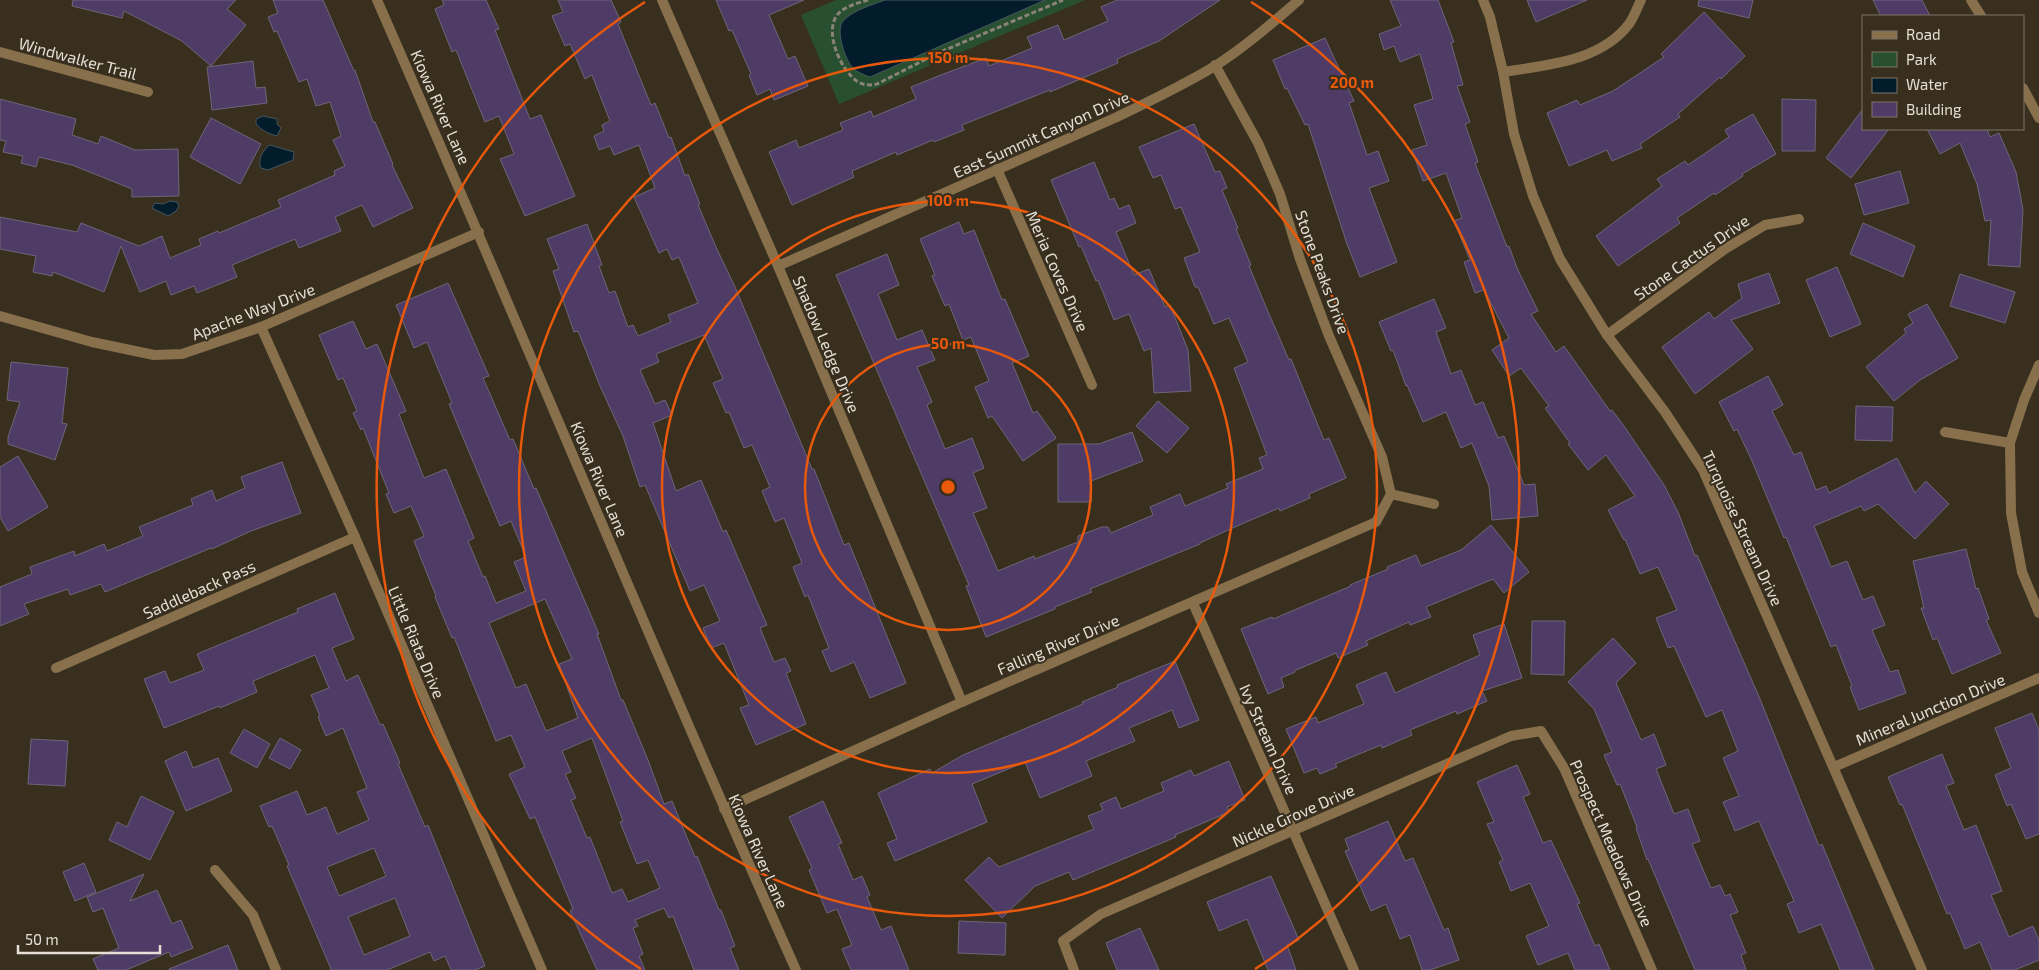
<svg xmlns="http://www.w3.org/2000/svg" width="2039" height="970" font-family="'Exo 2',sans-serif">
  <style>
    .green { fill: #285030 }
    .water { fill: #031c2c; stroke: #47565f }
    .building { fill: #4e3b66; stroke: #6d6678; fill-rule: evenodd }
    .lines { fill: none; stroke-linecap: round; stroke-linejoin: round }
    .path { stroke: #8b8376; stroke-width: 3; stroke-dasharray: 5 2.5; stroke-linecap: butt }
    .street { stroke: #87704b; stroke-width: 10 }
    .ring { fill: none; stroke: #e8590c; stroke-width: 2.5 }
    .labels { text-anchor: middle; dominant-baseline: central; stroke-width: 4; stroke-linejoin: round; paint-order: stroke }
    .street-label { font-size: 16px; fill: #e5dfd5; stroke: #382f1f }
    .centre { fill: #e8590c; stroke: #382f1f; stroke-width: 2.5 }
    .ring-label { font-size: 15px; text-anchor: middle; font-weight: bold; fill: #e8590c; stroke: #382f1f; stroke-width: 4; stroke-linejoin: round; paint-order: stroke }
  </style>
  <rect width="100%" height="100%" fill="#382f1f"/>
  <path class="green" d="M836 0H1085L839 104 801 15Z"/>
  <g class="water">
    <path d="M885 0H1045L870 77C864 75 857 72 853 68 845 60 835 30 843 21 853 10 872 5 885 0Z"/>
    <path d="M263 116 277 119V124L281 128 277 136C269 134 261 130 256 124V119Z"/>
    <path d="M270 145 294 152 293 160 268 170 261 168C257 161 263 149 270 145Z"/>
    <path d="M170 201 177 202 179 206 176 211 168 216 152 208 155 203 163 204Z"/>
  </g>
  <g class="building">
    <path d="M73 0H236L227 9 246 25 211 66 182 41 124 11 122 18 72 6Z"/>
    <path d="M273 0H323L354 71 355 70 373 122H375L393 164 392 165 413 208 373 227 362 205 335 217 341 231 299 248 295 239 232 265 237 277 197 293 194 286 171 295 166 281 140 292 121 246 104 292 53 272 52 276 33 272 36 256 0 249V217L77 232 81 223 139 246 162 236 170 258 201 245 199 239 218 231 219 233 281 207 278 200 335 175 334 171 345 166 333 140 341 136 330 102 316 106 307 79 299 82 277 31 274 32 268 17 278 13Z"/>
    <path d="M442 0H486L499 29 495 30 530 119 541 115 575 196 525 216 500 159 514 154 499 116 485 122 456 50 452 52 435 9 444 5Z"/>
    <path d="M558 0H611L621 22 618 24 651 105 655 103 669 138 671 137 685 176 688 174 700 204 698 205 716 247 735 287 812 469H814L844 545 849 543 906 683 870 698 854 662 831 672 822 651 829 648 808 595 805 597 793 567 802 563 784 518 775 522 762 491 770 487 752 445 744 448 729 412 726 413 713 383 723 379 704 335 656 354 659 362 640 370 655 404 665 400 672 415 653 423 676 491 701 480 723 532 726 530 767 625 760 628 774 662 785 658 791 671 786 673 806 724 756 745 740 708 749 705 724 643 711 648 703 628 720 621 704 585 690 591 645 485 640 487 623 436 600 386 578 331 574 332 553 271 559 269 547 239 587 224 602 265 599 266 609 293 615 291 628 327 633 325 638 336 671 322 668 315 698 303 679 257 672 260 667 249 659 253 634 197 655 188 639 145 614 155 610 146 599 150 594 136 604 131 602 125 610 121 592 75 585 79 570 44 565 46 552 16 563 12Z"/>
    <path d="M716 0H804L769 15 788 59 795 56 808 86 774 100 770 89 757 95 749 75 751 74 732 30 729 31Z"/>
    <path d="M1117 0H1220L1159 41 1117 59 1118 63 1050 92V90L962 125 964 130 934 142 933 140 897 155 896 152 852 171 854 177 792 205 769 152 796 140 799 148 843 130 840 123 871 111 873 117 916 99 911 87 941 75 986 58 989 66 1032 48 1027 37 1058 25 1064 40 1108 21 1101 7Z"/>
    <path d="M1390 0H1438L1454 42 1451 43 1463 85 1457 86 1470 122 1465 124 1478 162 1475 163 1507 247 1509 246 1517 268 1538 311 1531 314 1556 352 1564 346 1610 411 1612 410 1624 426 1664 485 1678 512 1695 556 1697 555 1760 699 1819 846 1822 844 1874 970H1840L1821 924 1799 933 1787 904 1794 901 1759 821 1735 831 1723 802 1739 796 1723 758 1738 751 1722 710 1706 717 1674 646 1668 648 1656 618 1677 610 1658 567 1640 574 1625 539 1624 540 1608 510 1635 496 1606 455 1588 470 1568 444 1570 443 1545 408 1549 406 1521 368 1509 376 1492 350 1509 338 1484 290 1475 293 1464 262 1470 260 1454 221 1462 218 1446 173 1423 181 1412 150 1427 145 1414 105 1433 99 1420 54 1400 62 1394 46 1384 50 1379 34 1401 26Z"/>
    <path d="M1527 0H1587L1536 22Z"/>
    <path d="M1699 0H1753L1749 18 1698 6Z"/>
    <path d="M1873 0H1922L1930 16H1881Z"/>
    <path d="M1704 12 1745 56 1721 79 1720 77 1678 114 1680 117 1640 144 1642 148 1612 161 1607 150 1569 166 1547 113 1577 100 1580 105 1613 91 1664 57 1661 54Z"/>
    <path d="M1325 38 1354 101 1349 103 1367 155 1378 151 1389 181 1369 188 1397 262 1360 277 1347 244 1308 124 1305 125 1287 88 1285 89 1273 60Z"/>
    <path d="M253 61 256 88 265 87 267 103 212 110 207 67Z"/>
    <path d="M0 99 76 119 72 135 98 144 101 136 135 150 178 149 179 196 132 197V189L72 165 39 157 36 167 21 163 23 156 3 152 6 141 0 140Z"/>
    <path d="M1782 99 1816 100 1815 151H1782Z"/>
    <path d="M1863 109V129H1889L1851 178 1826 158Z"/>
    <path d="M1753 114 1776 154 1742 174 1743 176 1715 195 1714 193 1677 218 1680 223 1618 266 1596 236 1662 186 1657 179 1685 161 1688 165 1729 137 1725 130Z"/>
    <path d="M211 118 261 144 240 184 190 157Z"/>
    <path d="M1194 124 1215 172 1220 171 1227 188 1222 190 1238 228 1236 229 1251 265 1249 266 1266 307 1289 360 1291 359 1324 440 1329 438 1346 478 1309 494 1310 498 1280 511 1279 508 1237 526 1200 543V544L1090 589 1092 592 1055 607V609L986 637 966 586 969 585 836 275 887 254 899 285 878 294 897 340 922 330 935 360 917 367 932 402 927 405 945 449 972 438 984 468 973 473 987 508 973 513 998 571 1034 556 1035 559 1078 542V536L1102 527H1108L1111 533 1153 515 1150 507 1180 494 1185 506 1228 488 1226 484 1263 469 1259 458 1267 455 1234 368 1248 362 1229 318 1214 324 1198 287H1195L1184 258 1200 252 1181 207 1175 209 1161 175 1153 178 1139 147Z"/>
    <path d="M1927 129H1987L1990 137 1999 133 2016 172 2023 210 2020 267 1988 265 1991 220 1985 221 1977 184 1960 143 1940 154Z"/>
    <path d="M1094 162 1110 200 1114 198 1119 209 1129 205 1136 223 1116 232 1134 275 1149 269 1165 307 1170 305 1188 350 1191 391 1154 393 1151 348 1144 351 1129 314 1114 320 1098 280 1096 281 1081 246 1079 247 1051 180Z"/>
    <path d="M1900 171 1909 203 1864 215 1855 184Z"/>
    <path d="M959 222 964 234 974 230 1002 300 1005 299 1029 356 1012 363 1033 413 1037 411 1056 438 1023 461 992 416 988 418 975 387 989 381 971 337 963 340 949 304 945 306 932 276 935 275 920 239Z"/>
    <path d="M1863 223 1915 246 1903 277 1850 254Z"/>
    <path d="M1837 267 1861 324 1830 337 1806 280Z"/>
    <path d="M1769 273 1780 303 1731 320 1753 349 1695 394 1662 347 1709 312 1714 319 1742 298 1738 284Z"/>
    <path d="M1960 274 2015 292 2005 323 1950 306Z"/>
    <path d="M448 283 489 376 483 378 510 440 513 439 534 489 536 488 599 634H597L621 700H623L648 760 664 804 672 801 695 857 697 856 719 910H721L735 946 730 948 739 970H694L673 916 669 918 664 908 635 920 638 926 633 928 643 954 639 956 645 970H597L570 911 573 909 535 817 530 819 509 774 525 767 511 735 496 741 454 637 452 638 435 597 436 596 414 541 424 536 411 506 394 513 386 494 389 493 363 428 361 430 353 413 357 411 343 378 338 380 319 335 353 321 366 349 377 344 406 411 399 414 424 478 446 469 474 538 468 541 483 577 485 576 496 603 526 591 514 562 526 557 511 521 500 526 449 404 452 403 427 342 414 348 396 305ZM545 599 572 659 559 664 578 718 546 731 526 684 516 688 489 623ZM592 738 623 821 620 822 637 864 648 860 660 888 628 902 622 889 612 893 590 837 587 838 571 800 576 798 565 774 571 772 562 751Z"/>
    <path d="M1434 299 1446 328 1436 332 1451 374 1461 370 1475 405 1483 402 1498 438 1504 436 1524 485 1535 484 1538 516 1492 520 1489 486 1472 443 1461 448 1446 412 1423 422 1407 385 1406 386 1393 350 1391 351 1379 322Z"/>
    <path d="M1927 304 1958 358 1920 380 1894 401 1866 367 1906 333 1904 329 1913 323 1908 314Z"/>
    <path d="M11 362 68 368 62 423 67 424 55 460 8 444V437L20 402 7 400Z"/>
    <path d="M1768 376 1783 405 1772 411 1794 455 1801 452 1816 490 1826 486 1829 493 1897 458 1915 493 1926 481 1949 504 1915 539 1878 504 1864 511 1861 506 1814 526 1831 567 1847 561 1863 600 1873 596 1885 625 1872 630 1890 672 1898 670 1906 693 1859 710 1850 687 1852 686 1836 645 1831 647 1786 537 1784 538 1752 461 1737 429 1734 431 1719 402Z"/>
    <path d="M1158 401 1189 428 1167 453 1136 426Z"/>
    <path d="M1856 406 1893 407 1892 441 1855 440Z"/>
    <path d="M1132 432 1143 461 1091 481V502H1058V444H1099Z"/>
    <path d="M18 456 48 507 8 531 0 517V467Z"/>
    <path d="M282 462 301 513 251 531 212 549 211 548 105 592 101 584 70 595 68 589 24 604 29 614 0 626V587L32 574 30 567 74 551 75 556 104 544 107 551 143 536 139 527 193 505 191 499 212 490 216 501 245 488 241 477Z"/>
    <path d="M1491 525 1529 572 1504 593 1493 579 1426 607 1431 617 1410 625 1409 622 1366 641 1368 645 1338 658 1336 653 1294 671 1295 672 1281 678 1284 687 1268 694 1241 629 1272 617 1273 619 1351 586 1350 585 1388 569 1387 567 1416 555 1421 566 1461 550Z"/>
    <path d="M1966 549 1976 589 1978 588 1989 619 1986 620 2001 653 1952 674 1937 638 1933 640 1921 608H1924L1913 561Z"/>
    <path d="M335 593 354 639 332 648 346 681 358 675 380 725 383 724 400 763 398 764 425 827 428 825 485 966 475 970H451L445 956 434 961 430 952 387 970H330L331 969 287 866 289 865 272 826 269 827 260 806 297 791 307 815 326 807 337 834 369 820 357 792 367 788 343 728 326 736 318 717 320 716 311 695 329 688 315 655 253 681 257 692 220 708 219 706 164 728 144 679 165 671 170 683 204 670 197 654 298 612 297 609ZM374 848 386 876 339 896 327 867ZM395 898 410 936 364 955 348 917Z"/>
    <path d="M1532 621H1565L1564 675 1531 674Z"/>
    <path d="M1504 624 1522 678 1482 691 1487 701 1457 714 1456 711 1410 730 1412 735 1382 748 1381 745 1335 764 1337 767 1320 774 1317 768 1304 773 1286 729 1316 717 1318 723 1364 704 1356 685 1386 672 1395 693 1480 655 1473 635Z"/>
    <path d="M1613 638 1636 663 1616 683 1641 740 1654 734 1666 765 1656 769 1674 814 1688 809 1700 841 1692 844 1711 888 1720 885 1725 896 1730 894 1738 912 1730 915 1746 953 1741 955 1746 970H1695L1648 859 1647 860 1636 828 1637 827 1620 784 1617 785 1604 755 1612 752 1594 709 1568 682Z"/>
    <path d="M1175 661 1199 720 1179 728 1172 710 1129 728 1135 741 1086 761 1092 776 1040 798 1025 762 972 784 987 822 895 861 887 843 897 839 878 793 930 769 932 773 963 755 1083 704 1082 702 1118 687 1117 685Z"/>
    <path d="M2032 713 2039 730V834L2026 839 2011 804 2007 806 1995 775 2011 768 1995 728Z"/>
    <path d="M244 729 270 744 257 768 230 753Z"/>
    <path d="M280 738 301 750 290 769 269 758Z"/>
    <path d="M31 739 68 741 65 786 28 784Z"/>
    <path d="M186 751 193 768 218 758 232 791 186 811 165 761Z"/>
    <path d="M1942 754 1954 783 1946 786 1964 830 1976 825 2002 891 1991 895 2009 937 2033 926 2039 940V960L2015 970H1992L1980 942 1965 949 1950 913 1947 914 1902 804 1900 805 1888 777Z"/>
    <path d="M1229 761 1245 800 1227 807 1229 812 1175 835 1176 837 1073 880 1069 872 1035 886 1002 918 965 880 989 857 999 867 1094 829 1088 816 1103 810 1100 804 1116 797 1121 809 1164 791 1161 783 1191 770 1194 776Z"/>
    <path d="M1517 765 1530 794 1523 797 1543 843 1551 840 1580 903 1577 904 1595 946 1599 944 1610 970H1575L1568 953 1538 965 1526 936 1549 926 1530 883 1511 891 1499 862 1503 860 1487 824 1494 822 1477 782Z"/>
    <path d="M141 796 174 812 150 860 109 840 117 822 127 827Z"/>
    <path d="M823 801 842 843 838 844 853 880 862 876 870 895 867 897 881 930 891 926 909 970H851L842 949 852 945 837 909 827 913 809 870 812 868 789 817Z"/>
    <path d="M1388 821 1405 861 1413 858 1444 930 1448 928 1459 960 1430 970H1422L1410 935 1400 939 1386 904 1371 911 1345 851 1349 850 1345 839Z"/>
    <path d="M84 863 96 892 75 901 63 872Z"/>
    <path d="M144 874 130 901 157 890 172 924 181 920 193 948 171 957 169 952 126 970H98L93 959 119 948 103 908 93 912 87 897Z"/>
    <path d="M1271 876 1299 940 1287 945 1296 970H1268L1247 919 1219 931 1207 902Z"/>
    <path d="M959 921 1006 923 1005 955 958 953Z"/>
    <path d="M1140 928 1159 970H1117L1106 943Z"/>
    <path d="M228 945 238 970H169V969Z"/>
  </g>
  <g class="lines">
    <path class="path" d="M868 0C858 3 846 6 839 13 822 30 841 71 858 82 865 86 871 85 877 84L938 53 1063 0"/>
    <g class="street">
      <path d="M377 0C519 323 652 649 796 970"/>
      <path d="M662 0 778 266 962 702"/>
      <path d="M1483 0 1490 17 1503 72 1514 134 1533 196 1560 259 1607 335 1665 412 1703 470 1922 970"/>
      <path d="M1971 0 1981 16"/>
      <path d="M0 52 148 92"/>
      <path d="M1215 65 1258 143 1280 194 1300 259 1329 336 1382 457 1391 494"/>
      <path d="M1503 72C1546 65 1600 62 1629 24 1634 17 1637 8 1641 0"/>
      <path d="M2023 88 2039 118"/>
      <path d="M997 169 1092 385"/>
      <path d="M778 266 1117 117C1150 101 1184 85 1215 66 1245 47 1272 23 1299 0"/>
      <path d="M0 316 92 342 154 355 182 354 261 327 479 232"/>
      <path d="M261 327 355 537 542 970"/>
      <path d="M1607 335 1725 249 1765 225 1799 219"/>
      <path d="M2039 365 2024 400 2010 443 2011 513 2022 572 2039 613"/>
      <path d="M1945 432 2010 443"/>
      <path d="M1391 494 1434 504"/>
      <path d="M1193 603 1354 970"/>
      <path d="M56 668 355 537"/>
      <path d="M1834 767 2039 678"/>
      <path d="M724 809 962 702 1376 522 1391 494"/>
      <path d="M215 870 253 915 276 970"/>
      <path d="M1074 970 1063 941 1101 914 1511 736 1541 731 1564 768 1652 970"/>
    </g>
  </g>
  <g class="ring">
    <circle cx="948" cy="487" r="143"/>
    <circle cx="948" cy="487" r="286"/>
    <circle cx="948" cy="487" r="429"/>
    <path d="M641 969A572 572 0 0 1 645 2M1251 2A572 572 0 0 1 1255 969"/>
  </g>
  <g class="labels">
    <g class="street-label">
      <text transform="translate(78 58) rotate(15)">Windwalker Trail</text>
      <text transform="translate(441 107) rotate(66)">Kiowa River Lane</text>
      <text transform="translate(1041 134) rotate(-24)">East Summit Canyon Drive</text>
      <text transform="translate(1691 257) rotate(-35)">Stone Cactus Drive</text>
      <text transform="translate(1058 271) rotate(66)">Meria Coves Drive</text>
      <text transform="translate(1323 272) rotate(70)">Stone Peaks Drive</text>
      <text transform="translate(253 311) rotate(-21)">Apache Way Drive</text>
      <text transform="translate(827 344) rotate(67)">Shadow Ledge Drive</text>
      <text transform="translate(600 479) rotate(67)">Kiowa River Lane</text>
      <text transform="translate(1743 528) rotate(65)">Turquoise Stream Drive</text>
      <text transform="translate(199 589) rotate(-24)">Saddleback Pass</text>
      <text transform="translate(417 642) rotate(67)">Little Riata Drive</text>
      <text transform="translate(1058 644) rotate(-23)">Falling River Drive</text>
      <text transform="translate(1930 709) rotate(-23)">Mineral Junction Drive</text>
      <text transform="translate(1269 739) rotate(66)">Ivy Stream Drive</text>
      <text transform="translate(1293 815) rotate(-24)">Nickle Grove Drive</text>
      <text transform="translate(1612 843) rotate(66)">Prospect Meadows Drive</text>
      <text transform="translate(759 851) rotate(66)">Kiowa River Lane</text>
    </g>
  </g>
  <circle cx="948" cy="487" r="8" class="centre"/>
  <g class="ring-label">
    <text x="948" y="63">150 m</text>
    <text x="1352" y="88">200 m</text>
    <text x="948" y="206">100 m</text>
    <text x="948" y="349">50 m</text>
  </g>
  <rect x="1862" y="15" width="162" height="115" fill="#382f1f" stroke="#7d7568"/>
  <rect x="1872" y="31" width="25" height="8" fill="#87704b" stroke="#7d7568"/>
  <text x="1906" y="40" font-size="15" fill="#e5dfd5">Road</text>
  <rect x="1872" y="52" width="25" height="15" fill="#285030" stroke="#7d7568"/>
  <text x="1906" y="65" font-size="15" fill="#e5dfd5">Park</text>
  <rect x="1872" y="78" width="25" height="15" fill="#031c2c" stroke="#7d7568"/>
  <text x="1906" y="90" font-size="15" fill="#e5dfd5">Water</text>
  <rect x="1872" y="102" width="25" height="15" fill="#4e3b66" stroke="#7d7568"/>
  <text x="1906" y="115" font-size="15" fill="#e5dfd5">Building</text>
  <path d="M18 945v8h142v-8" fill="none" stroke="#e5dfd5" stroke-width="2.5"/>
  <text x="25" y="945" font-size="15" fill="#e5dfd5" stroke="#382f1f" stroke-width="4" paint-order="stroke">50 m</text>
</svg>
